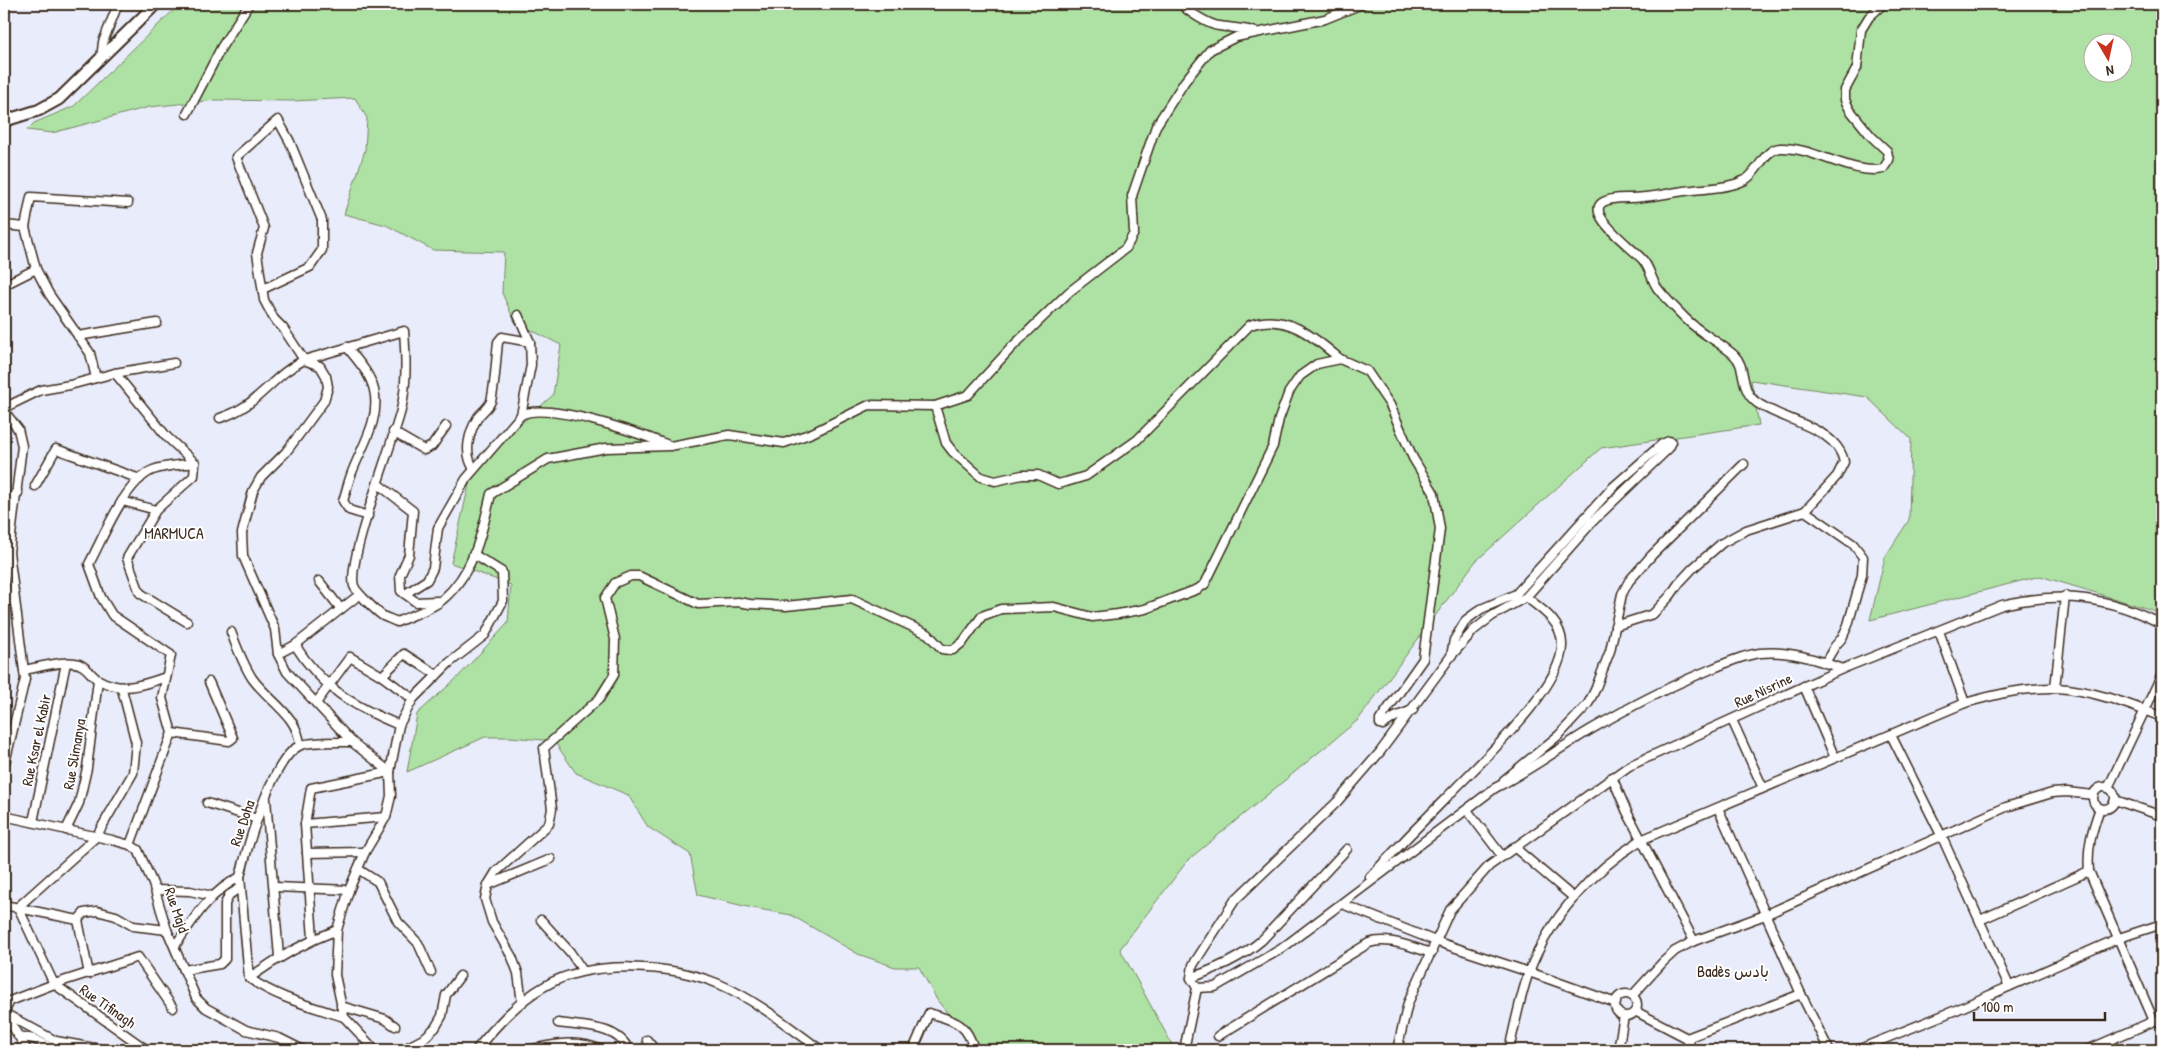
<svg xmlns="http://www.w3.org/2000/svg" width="2166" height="1054" font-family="'Patrick Hand','Playpen Sans Arabic',sans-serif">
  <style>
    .green { fill: #aee2a4; stroke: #748661; fill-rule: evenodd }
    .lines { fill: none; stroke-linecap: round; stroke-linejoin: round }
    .minor-casing { stroke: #3b2a1e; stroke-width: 11 }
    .tertiary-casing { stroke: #3b2a1e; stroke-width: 14 }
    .minor { stroke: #fff; stroke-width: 8 }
    .tertiary { stroke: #fff; stroke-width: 10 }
    .labels { text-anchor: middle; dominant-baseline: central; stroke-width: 4; stroke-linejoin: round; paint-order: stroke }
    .street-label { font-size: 15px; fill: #3b2a1e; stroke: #fff }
    .neighbourhood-label { font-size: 16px; fill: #3b2a1e; stroke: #fff }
  </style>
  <rect width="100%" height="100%" fill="#e9ecfb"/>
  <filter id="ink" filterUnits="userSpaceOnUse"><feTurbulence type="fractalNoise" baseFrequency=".02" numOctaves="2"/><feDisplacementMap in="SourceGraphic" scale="10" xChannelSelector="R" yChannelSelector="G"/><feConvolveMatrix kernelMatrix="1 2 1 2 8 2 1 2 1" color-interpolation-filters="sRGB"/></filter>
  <g filter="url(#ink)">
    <path class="green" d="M180 4H2162V613L2040 576 1870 620 1885 557 1909 520 1911 439 1867 397 1751 380 1759 425 1601 448 1475 562 1358 720 1188 860 1120 949 1175 1050H977L937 1000 919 967H895L858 954 791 915 748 907 698 895 690 854 648 827 628 795 576 773 554 741 510 737H485L407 772 417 714 458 677 508 623 511 585 451 563 473 467 553 395 561 345 515 322 502 293 504 252 433 250 386 225 344 214 365 150 367 118 355 98 292 101 216 100 149 107 52 133 27 130 34 123 74 106ZM2094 42H2124V72H2094Z"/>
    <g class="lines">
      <defs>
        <g id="minor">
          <path d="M1181 4C1187 11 1209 25 1219 26 1232 28 1243 28 1256 32"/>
          <path d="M101 59 103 42 118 4"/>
          <path d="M187 114 221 48 249 4"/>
          <path d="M4 225 25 227"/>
          <path d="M4 285 36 269"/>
          <path d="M263 289 310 267 322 250V220L290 142 278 120 236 157 264 228 257 253 264 300 274 319 283 328 304 360 320 366 326 376 328 387 324 401 307 424 286 452 261 477 253 491 242 533 243 556 275 629 278 654 287 672 352 742 390 772"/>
          <path d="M518 315 530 342 531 365 521 415"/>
          <path d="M78 336 157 323"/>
          <path d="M347 347C357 360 370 373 374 390 381 420 361 447 351 475 348 483 346 492 343 501L349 510 368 516"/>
          <path d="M115 373 167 437 195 463"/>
          <path d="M96 378 90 353 49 294 36 269 25 227 31 197 128 203"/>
          <path d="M935 406 946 443 953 452 981 477 995 481 1022 475H1038L1058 484 1066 482 1086 476 1137 440 1250 325C1286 312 1314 337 1340 359"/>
          <path d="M4 408 41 390 70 385 115 373 174 363"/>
          <path d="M4 411 18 429 22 446 9 552 25 679 4 767"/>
          <path d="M220 418C259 406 270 377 304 360L404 331C406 358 407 384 401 410 393 443 346 562 354 586 356 592 377 612 383 616 387 618 393 620 397 622 411 615 431 610 442 600 474 573 482 533 491 494L548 459 606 448 670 446 729 435 784 443 812 433 869 405 935 406 968 395 1011 348 1069 292 1126 248 1134 233 1132 196 1156 126 1185 81 1210 50 1236 37 1325 19 1362 4"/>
          <path d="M393 432 424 450 432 446 446 426"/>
          <path d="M474 469C463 453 469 432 478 417 482 412 489 407 491 401 495 386 496 359 498 342L502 337 530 342"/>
          <path d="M378 484 413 511 409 555 400 575 401 591 416 602 437 601"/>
          <path d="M35 486 56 449 140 479"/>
          <path d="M122 501 156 510 194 476 195 463"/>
          <path d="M4 502 18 493"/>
          <path d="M156 510 127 558 140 593 187 622"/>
          <path d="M1805 511 1853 544 1863 557 1862 575 1848 625 1842 638 1835 646 1825 663"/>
          <path d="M319 581 341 609"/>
          <path d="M4 588 14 603"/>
          <path d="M405 594 427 580 433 568 438 528 466 479 521 415C547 401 638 433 666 444"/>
          <path d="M1615 626 1653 614 1670 596 1679 583 1693 568 1722 543 1746 530 1805 511 1837 476 1844 462C1837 426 1781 421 1756 402 1739 389 1747 367 1734 355 1720 342 1701 334 1686 319 1677 310 1666 299 1658 289 1651 280 1650 267 1642 259 1626 242 1561 197 1629 198 1651 198 1672 192 1693 190 1710 188 1729 188 1745 180 1758 173 1764 149 1780 148 1811 146 1854 176 1883 169L1889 160 1887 151 1871 136 1850 110 1845 100V90L1857 68 1861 30 1869 17 1883 4"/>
          <path d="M1939 631 1965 703"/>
          <path d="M231 632C237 648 243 664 252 678 268 701 298 715 300 745"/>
          <path d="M295 645C322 688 353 706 399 725"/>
          <path d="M278 654 295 645 359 595"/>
          <path d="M24 670C37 668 69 658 81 665 88 668 92 677 99 680 122 693 143 685 166 677"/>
          <path d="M382 676 404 654 437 675"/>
          <path d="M1804 686 1835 758"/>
          <path d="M2055 688 2065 596"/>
          <path d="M122 689 136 743 133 773 96 837 18 907 54 984 147 1050"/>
          <path d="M316 703 350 657 382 676 413 699"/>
          <path d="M1732 720 1763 788"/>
          <path d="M172 733 229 741 233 738 209 682"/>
          <path d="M1891 735 1942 837 2009 986"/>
          <path d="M1612 777 1627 812 1694 941"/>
          <path d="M1504 780 1559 735 1588 704 1595 690 1610 651 1622 594 1629 581 1652 555 1744 464"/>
          <circle cx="2104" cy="798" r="11"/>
          <path d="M2108 788 2162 674"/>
          <path d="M266 799 279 957"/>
          <path d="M2115 800 2162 816"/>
          <path d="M207 803 257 819"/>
          <path d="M1718 808 1801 994 1829 1050"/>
          <path d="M2100 808C2092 830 2087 848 2089 871L2154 1021"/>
          <path d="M1467 810 1502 856"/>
          <path d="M4 816 112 840 130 845 138 850 153 884 167 930 196 998 206 1008 246 1030 279 1038 303 1050"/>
          <path d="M33 822 66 663"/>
          <path d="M305 824 386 817"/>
          <path d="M66 830 79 803 87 768 98 680"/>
          <path d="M130 845 172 733 162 698 171 655 112 615 101 597 89 564C103 538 125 481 153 470 166 465 182 465 195 463"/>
          <path d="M1514 847 1574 898"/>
          <path d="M307 853 365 852"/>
          <path d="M358 869 378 882 398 922 418 943 431 972"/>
          <path d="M240 877 249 978C277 998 311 1006 344 1017"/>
          <path d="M1370 877C1395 850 1420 824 1446 798 1476 766 1565 687 1562 643 1561 621 1541 609 1526 597"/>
          <path d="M488 885 551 859"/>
          <path d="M275 887 349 890"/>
          <path d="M155 890 190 891 212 896"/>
          <path d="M1342 904 1438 942 1529 972 1616 1003"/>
          <path d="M4 905 78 920"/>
          <path d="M541 920 570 952 583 971"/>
          <path d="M1980 920 2089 871"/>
          <path d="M313 939 305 824 311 788 390 772"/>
          <path d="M175 946C194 918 210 892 240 877 247 848 272 759 299 746 307 741 341 742 352 742"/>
          <path d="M184 970 220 964 225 959V904L229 895 240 888"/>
          <path d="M89 974 78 920 84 913 97 911 116 916 133 926 167 930"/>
          <path d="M249 978C277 958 305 942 337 930"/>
          <path d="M1191 978C1217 968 1241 958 1262 940L1347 849"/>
          <path d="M1197 988 1215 987 1281 949 1495 788C1529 771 1558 749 1590 730 1626 709 1664 689 1702 673 1721 665 1740 656 1760 653 1788 650 1816 659 1842 669"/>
          <circle cx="1626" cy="1005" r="11"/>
          <path d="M1632 996 1663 962 1675 951 1694 941 1765 915 2006 807 2052 793 2067 792 2093 795"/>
          <path d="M522 1003 518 973 512 957 492 922 485 899 488 885 496 872 549 824 552 809 544 748 599 699 614 675 615 639 605 598 615 583 631 576H639L698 604 738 602 750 604 786 606 852 599 928 634 942 649 949 650H953L963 642 982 616 1001 609 1054 607 1092 617 1118 614 1145 609 1198 589 1205 584 1273 446 1279 419 1289 392 1300 376 1317 364 1340 359 1367 371 1390 405 1413 458 1434 493 1440 529 1423 659 1380 720V724L1383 725 1395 717 1413 710"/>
          <path d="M341 1006 385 1019 395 1026"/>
          <path d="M1635 1011 1687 1038 1692 1050"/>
          <path d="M4 1013 10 1001 54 984 138 957 173 1008"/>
          <path d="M4 1013 56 1041 105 1050"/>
          <path d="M5 1014 27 1050"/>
          <path d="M558 1023C583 1027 617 1025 629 1050"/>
          <path d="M18 1036 34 1039 57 1050"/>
          <path d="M1218 1036 1369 943C1388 936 1413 948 1432 953"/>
          <path d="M1687 1038 1801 994"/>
          <path d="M647 1040 655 1050"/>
          <path d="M375 1050 344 1017 335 975 337 930 349 890 365 852 386 817 391 796 390 772 399 725 413 699 449 663 485 635 503 601 502 572 473 554"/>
          <path d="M402 1050 423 1039 435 1028 442 1016 446 995 460 976"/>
          <path d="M476 1050C495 1027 518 1001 545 986 591 959 671 964 719 984 756 1000 789 1027 821 1050"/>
          <path d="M527 1050C552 1045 577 1038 601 1050"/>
          <path d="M913 1050 929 1013C954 1021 967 1022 974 1050"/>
          <path d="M1184 1050 1197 988 1191 978 1193 965 1235 900 1337 802 1380 752 1451 656 1474 630 1492 616 1526 597 1593 521 1669 448 1672 442 1669 441 1662 444 1612 488 1516 594 1481 609 1466 620 1454 640 1451 656"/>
          <path d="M1397 1050 1408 1003 1450 910 1489 866 1629 766 1842 669 2002 605C2061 591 2108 596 2162 624"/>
          <path d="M1509 1050C1515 1024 1520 997 1529 972 1550 917 1592 871 1641 840L1965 703C1994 695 2025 687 2056 688 2093 690 2128 704 2162 717"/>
          <path d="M1618 1050 1624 1016"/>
          <path d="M1857 1050 1956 1010 2119 938 2162 924"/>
          <path d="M2087 1050 2154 1021H2162"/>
        </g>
        <path id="tertiary" d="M4 121 39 110 59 99 156 4"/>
      </defs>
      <use href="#minor" class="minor-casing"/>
      <use href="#tertiary" class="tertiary-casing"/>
      <use href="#minor" class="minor"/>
      <use href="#tertiary" class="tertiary"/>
    </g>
  </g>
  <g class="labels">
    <g class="street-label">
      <text transform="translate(1763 690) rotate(-25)">Rue Nisrine</text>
      <text transform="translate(36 740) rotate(-78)">Rue Ksar el Kabir</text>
      <text transform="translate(74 754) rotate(-80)">Rue Slimanya</text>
      <text transform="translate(242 823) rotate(-71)">Rue Doha</text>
      <text transform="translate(177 910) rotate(71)">Rue Majd</text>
      <text transform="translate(108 1006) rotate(35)">Rue Tifinagh</text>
    </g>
    <g class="neighbourhood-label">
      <text x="174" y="533">MARMUCA</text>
      <text x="1733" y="971">Badès بادس</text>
    </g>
  </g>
  <rect width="2166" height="1054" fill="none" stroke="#fff" stroke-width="20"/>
  <rect x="10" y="10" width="2146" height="1034" fill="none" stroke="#3b2a1e" stroke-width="2" filter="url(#ink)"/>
  <g transform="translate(2108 58) rotate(171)"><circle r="24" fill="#ffffff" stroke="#b1aaa5"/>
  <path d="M0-4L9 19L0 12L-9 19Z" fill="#c8321e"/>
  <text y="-8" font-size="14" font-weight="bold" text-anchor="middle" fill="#3b2a1e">N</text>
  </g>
  <path d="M1974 1012v8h131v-8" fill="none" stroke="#3b2a1e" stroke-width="2.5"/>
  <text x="1981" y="1012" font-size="15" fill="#3b2a1e" stroke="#ffffff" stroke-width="4" paint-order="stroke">100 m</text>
</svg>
